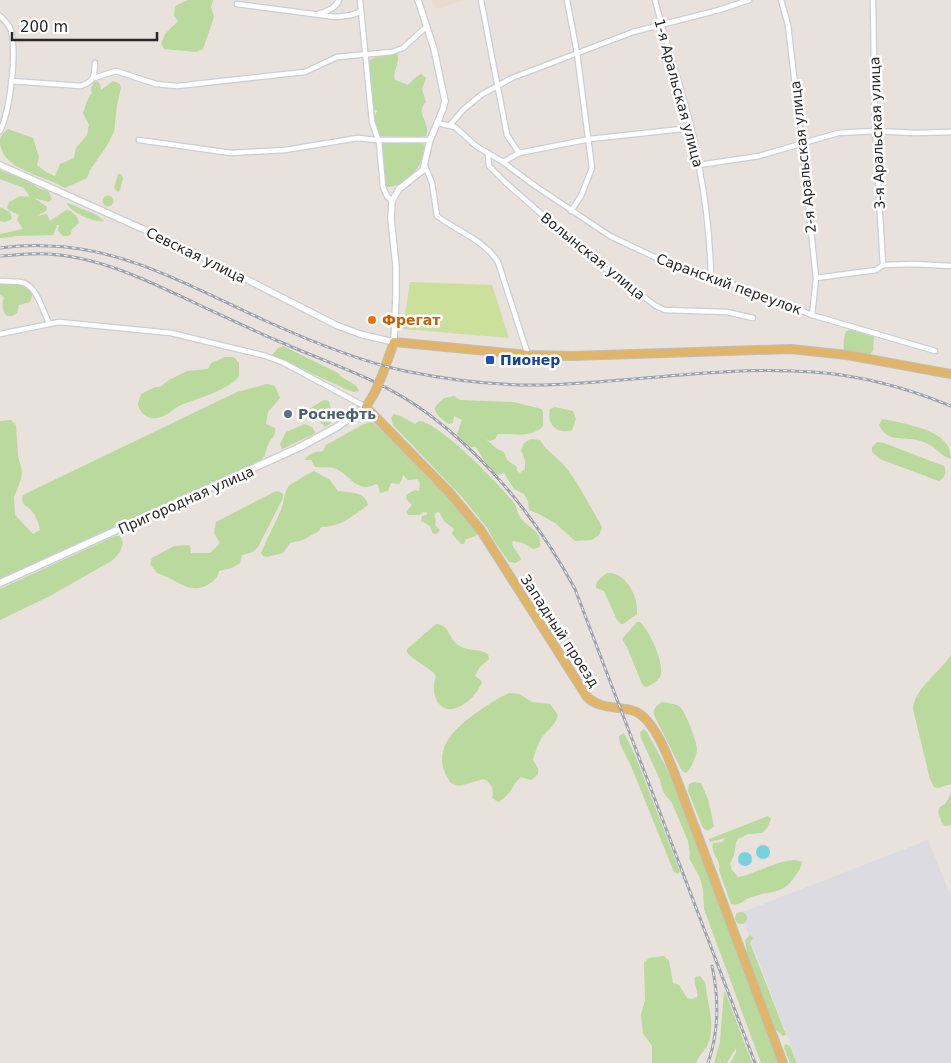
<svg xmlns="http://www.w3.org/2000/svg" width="951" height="1063" font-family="'DejaVu Sans',sans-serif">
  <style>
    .industrial { fill: #dcdbe2 }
    .education { fill: #e9dccc }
    .green { fill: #b9d99d }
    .pitch { fill: #cbe09a }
    .water { fill: #79d1e0 }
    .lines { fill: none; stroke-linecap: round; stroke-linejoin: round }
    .minor-casing { stroke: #c9ced8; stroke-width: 7 }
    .tertiary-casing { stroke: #c9ced8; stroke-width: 8 }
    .secondary-casing { stroke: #c9ced8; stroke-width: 9 }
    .primary-casing { stroke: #bebebe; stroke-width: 10 }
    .minor { stroke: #fff; stroke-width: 4.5 }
    .tertiary { stroke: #fff; stroke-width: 5.5 }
    .secondary { stroke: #fff; stroke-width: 6 }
    .primary { stroke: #e0b569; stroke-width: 8 }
    .rail-casing { stroke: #9ea3b0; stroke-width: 3 }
    .rail { stroke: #fff; stroke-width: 1; stroke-dasharray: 4; stroke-linecap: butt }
    .primary-bridge-casing { stroke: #bebebe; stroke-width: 10; stroke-linecap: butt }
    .primary-bridge { stroke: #e0b569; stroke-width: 8 }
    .food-dot { fill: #e8710a; stroke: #fff; stroke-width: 2 }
    .transit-dot { fill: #1a4fb4; stroke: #fff; stroke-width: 2 }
    .service-dot { fill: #5c6f8a; stroke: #fff; stroke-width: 2 }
    .labels { text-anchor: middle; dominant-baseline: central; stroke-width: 5; stroke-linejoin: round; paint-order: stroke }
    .street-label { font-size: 14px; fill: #282828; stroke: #fff }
    .food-label { font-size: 14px; font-weight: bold; fill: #c56008; stroke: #fff; text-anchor: start }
    .transit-label { font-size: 14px; font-weight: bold; fill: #164399; stroke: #fff; text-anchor: start }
    .service-label { font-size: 14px; font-weight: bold; fill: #4e5e75; stroke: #fff; text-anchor: start }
  </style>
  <rect width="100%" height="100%" fill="#e9e1db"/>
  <path class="industrial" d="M928 840 951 897V1063H798L740 913Z"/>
  <path class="education" d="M432 0H466L436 9Z"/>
  <g class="green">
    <path d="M188 0H213L211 7 214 17 203 49 197 52 164 49 161 44 165 34 178 21 174 15 175 6Z"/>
    <path d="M397 53C401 62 392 71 395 80L408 85 416 77 421 74 426 78 422 89 426 102C414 113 432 124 426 136L417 137 381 136 377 130 373 119 377 111 372 109 367 62 379 55Z"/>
    <path d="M97 81 100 84 101 90 113 81 120 84 121 88 117 105 114 132 106 147 90 170 87 178 65 188C47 176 0 170 0 141 0 136 4 132 8 129L33 138 39 157 37 165 46 172 55 176 60 164 74 158 76 148 87 135 89 125 83 113 87 101 92 93 91 89 94 82Z"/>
    <path d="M383 142H421L426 147C422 166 408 186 387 187L385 183 381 145Z"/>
    <path d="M0 170 31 182 38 188 48 191 52 199 49 202 34 198 47 207 46 211 36 216 47 214 50 221 66 210 71 211 77 217 79 223 72 229 71 234 68 236H63L58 231 59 225H57L53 235 15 236 12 237 0 238V234L23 229 17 220 19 215 10 211 7 208 9 202 20 196 30 197 24 188 0 179Z"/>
    <path d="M118 174H121L123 178 120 190 118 192 114 188Z"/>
    <circle cx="108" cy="201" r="5.5"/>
    <path d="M68 203 97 215 104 221C96 224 71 212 67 204Z"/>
    <path d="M0 207 10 212 12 219 5 222 0 221Z"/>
    <path d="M0 283C12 284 26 281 33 293L30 302 19 305 17 313 12 316H7C2 311 2 304 4 297L0 295Z"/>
    <path d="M851 330 874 337 873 351 870 354 864 355 844 350C843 343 844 338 846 331Z"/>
    <path d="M283 346 338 373C343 381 357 382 359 391L354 392 348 390 272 355 278 348Z"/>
    <path d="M225 357H234L239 363V376C231 389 196 399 181 405 173 409 166 417 157 418 147 419 140 414 138 404L141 394 155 387H160L169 380 187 371 208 369 211 363Z"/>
    <path d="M267 384 275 386 280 398 268 412 266 424 275 428C276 437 272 437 269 443 265 450 267 455 260 461L0 579V421L11 420 16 425 18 456 22 471 21 479 14 497 15 515 33 534 40 530C39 524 36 516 32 511 26 505 20 505 23 495L237 392Z"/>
    <path d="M454 396 460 400 513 402 542 409 543 413V426C531 439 513 433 498 434L495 439 490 441 486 439 497 449 504 452 507 460 517 467V471L520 473 525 469V461L521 450 524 443 531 439 540 440C546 452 560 458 568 470 580 487 590 506 601 525L602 528 599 535 592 540 575 541 555 523 539 514 529 510 528 501 524 494 514 489 504 473 498 475 495 473 485 462 476 447H470L459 438 457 434 462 420 454 416 453 423 449 424C445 422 434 414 435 408 436 405 442 400 444 398Z"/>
    <path d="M324 400 329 401 332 415 331 423 325 427 309 409Z"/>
    <path d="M555 407 573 411 576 419 572 430C557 435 546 424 550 409Z"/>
    <path d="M394 414 401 416 415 424 419 421C438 421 501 486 514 503 517 507 517 512 520 517 526 527 543 530 540 547L533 549 523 543 513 541 512 543C513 550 520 553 521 560L515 563 509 562 493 539 488 529 463 498 393 425 391 418Z"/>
    <path d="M882 419C890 420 898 422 906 424 925 429 951 435 951 459 942 457 937 448 928 444 923 441 915 439 909 439 895 438 886 439 879 425Z"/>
    <path d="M370 422 374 423 405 453 432 482 439 485 478 531 476 536 466 539 464 544H461L452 534 454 529 444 521 439 512 436 513 434 516 436 519 435 525 440 530 437 534H434L432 532 430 526 421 521 422 516 427 515V513L424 512 419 515H408L406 512 412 505 407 500 406 495 415 490 419 491 420 483 418 479 408 480 403 475 402 479 399 484 391 483 388 491 380 493 378 485 376 484C356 494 351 475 336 469 330 466 322 468 315 467L311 460H305C307 454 317 451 323 451L326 445 362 425Z"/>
    <path d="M305 424 312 427 315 432 314 434 282 449 280 444 286 432Z"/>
    <path d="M877 442 884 443 944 466C947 471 945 478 939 481L933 479 880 459 872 452V447Z"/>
    <path d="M314 471 330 480 338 491C350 493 365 491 368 505 354 515 339 528 321 527L319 531 303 540 290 543 283 553 267 557 263 556 261 553C267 538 275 524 281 510 284 503 284 493 288 487 289 485 311 472 314 471Z"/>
    <path d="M276 491 280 492 283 494V498L258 547 253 552 242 555 240 563 232 568 219 571C218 577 214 581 209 584 189 596 177 579 157 573L150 564 152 558 174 546 190 545 191 553H210L220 543 214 533 216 522Z"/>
    <path d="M115 536H120L123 542 120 552 113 560 50 596 0 620V589Z"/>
    <path d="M607 573C626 571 639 598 637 614L623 624H621L617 620 604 591 596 588C595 581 602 577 607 573Z"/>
    <path d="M637 622H640C649 630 666 665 660 677 657 682 652 684 647 687L643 686 627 647 622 639Z"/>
    <path d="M436 624C449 624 449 639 458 645 467 652 479 648 488 654L489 659 480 667 475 676 482 681C477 699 447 723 436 699 433 691 433 684 436 676 429 666 414 662 407 652V649Z"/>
    <path d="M951 655V784L938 788 934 787 930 779 913 709C914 689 940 672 951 655Z"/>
    <path d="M509 693 519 694 532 702 550 704 558 715C556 724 549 729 543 736 538 743 535 752 533 760 539 769 542 773 531 780L521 777C511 785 513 794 498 802L492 798C494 790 492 783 484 779L459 786 451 783C428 752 454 728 479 711 489 704 498 698 509 693Z"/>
    <path d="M663 702C668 703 675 704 679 706 685 710 697 742 697 749 697 755 690 771 686 773L682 771 654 715C653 709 657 704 663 702Z"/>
    <path d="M644 729 647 732 674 782 778 1063H761L704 909 703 890 700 878 689 858 690 854 688 841 672 803 663 792 660 780 641 738 640 732Z"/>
    <path d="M624 733 635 755 679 869 680 871 678 874 674 872 631 766 620 744 619 736Z"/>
    <path d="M694 782 701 783 708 799 714 826 708 831 703 828 688 791 689 784Z"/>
    <path d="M951 793V825L945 826 942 823 938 812 940 807 946 803Z"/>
    <path d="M768 816 771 819 767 828 762 833 748 834 738 839 736 842 734 856 730 863 732 870 738 877C755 875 787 854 802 862 801 868 798 872 795 876 783 896 768 890 749 898 742 901 740 906 731 904L719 870C722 861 710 854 713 843L722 842 726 838 710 842 709 839Z"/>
    <circle cx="741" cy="918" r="6"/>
    <path d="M750 935 753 938 750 943 785 1032 786 1035 783 1036 776 1030 747 954 745 940Z"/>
    <path d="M664 956 669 961 673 983 679 985 687 998 692 999 697 997C699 990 693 985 695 977L700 976 705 982C707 1002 716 1025 708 1044 705 1051 700 1053 696 1063H652V1046L643 1033 641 1015 645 1000 644 963 649 958Z"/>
    <path d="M724 991 726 994 752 1063H730L736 1053V1048L727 1063H714L720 1042Z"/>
    <path d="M785 1044 790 1046 797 1063H790L784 1048Z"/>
  </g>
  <path class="pitch" d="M410 282 492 285 509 338 403 329Z"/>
  <g class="water">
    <circle cx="763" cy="852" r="7"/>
    <circle cx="745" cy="859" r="7"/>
  </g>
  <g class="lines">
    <defs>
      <g id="minor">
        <path d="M360 0 372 122 379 142 383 187 387 196 392 201"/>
        <path d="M481 0 507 135 519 153"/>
        <path d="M567 0 577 53 592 168 581 196 571 211"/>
        <path d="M655 0C669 55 690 110 699 166 706 202 710 239 711 276"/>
        <path d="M781 0 788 25 802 145 816 278 812 315"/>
        <path d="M873 0 875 131 883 265"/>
        <path d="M237 4 336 17 351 15 360 12"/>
        <path d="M318 14C327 11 335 9 339 0"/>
        <path d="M0 16C4 20 10 25 11 31 17 53 10 111 0 131"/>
        <path d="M94 78 116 71 156 84 177 86 305 72 337 57 392 52 403 48 427 26"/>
        <path d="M11 81 81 86C95 81 94 76 95 63"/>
        <path d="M437 123 455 127 476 146 503 162 531 183 610 236 682 270 711 276 812 315 935 351"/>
        <path d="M450 125 464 109 481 95 512 78 633 32 719 10 749 0"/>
        <path d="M139 140 231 153 285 150 358 138 376 140H430"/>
        <path d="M488 154 489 166 505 182 595 261 656 306 665 310 727 312 753 318"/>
        <path d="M503 162 519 153 590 139 691 128"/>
        <path d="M699 165 759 156 838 133 875 131 915 133 951 132"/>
        <path d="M425 166 432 183 437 216C457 231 484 240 498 262L528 355"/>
        <path d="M816 278 876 270 883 265 913 264 951 266"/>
        <path d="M0 281C7 282 14 281 20 282 37 284 42 310 49 323"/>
        <path d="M0 334 59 322 171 333 266 356 284 363 366 407"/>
      </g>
      <path id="tertiary" d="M0 165 183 247 338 326 363 335 394 342 396 296V266L391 219 392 201 399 189 423 170 430 140 443 109 445 101 434 49 418 0"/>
      <path id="secondary" d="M0 583 300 447 337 427 366 407"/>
      <g id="primary">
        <path d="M383 373 394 342 528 355 573 356 791 349 847 355 951 374"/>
        <path d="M375 392 366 407 449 492 480 529 587 697C600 709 614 706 631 710 654 715 669 760 677 780L783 1063"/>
      </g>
    </defs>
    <use href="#minor" class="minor-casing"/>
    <use href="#tertiary" class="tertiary-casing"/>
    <use href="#secondary" class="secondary-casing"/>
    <use href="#primary" class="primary-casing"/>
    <use href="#minor" class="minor"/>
    <use href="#tertiary" class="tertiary"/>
    <use href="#secondary" class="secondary"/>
    <use href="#primary" class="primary"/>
    <defs>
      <g id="rail">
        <path d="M0 248C16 246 33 245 49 246 127 248 197 290 266 321 310 341 358 361 405 371 450 380 497 386 542 385 632 383 723 365 813 372 860 375 907 388 951 406"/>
        <path d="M0 256C16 255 33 253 49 254 101 257 150 282 195 303 223 316 250 329 278 341 330 364 381 379 427 413 489 459 539 522 575 589L755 1063"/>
        <path d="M708 1063C719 1031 719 998 712 966"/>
      </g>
    </defs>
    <use href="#rail" class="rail-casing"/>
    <use href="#rail" class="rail"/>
    <defs>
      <path id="primary-bridge" d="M375 392 383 373"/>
    </defs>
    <use href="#primary-bridge" class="primary-bridge-casing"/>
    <use href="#primary-bridge" class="primary-bridge"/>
  </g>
  <circle class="food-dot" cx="372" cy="320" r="5"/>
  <rect class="transit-dot" x="485" y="355" width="10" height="10" rx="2.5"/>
  <circle class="service-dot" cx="288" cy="414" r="5"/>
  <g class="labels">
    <g class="street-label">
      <text transform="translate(679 93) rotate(75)">1-я Аральская улица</text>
      <text transform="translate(877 133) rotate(-92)">3-я Аральская улица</text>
      <text transform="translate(803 157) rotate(-96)">2-я Аральская улица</text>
      <text transform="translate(196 255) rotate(26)">Севская улица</text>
      <text transform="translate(593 256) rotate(39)">Волынская улица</text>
      <text transform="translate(729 284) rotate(20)">Саранский переулок</text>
      <text transform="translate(186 500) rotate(-24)">Пригородная улица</text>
      <text transform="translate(560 631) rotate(57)">Западный проезд</text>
    </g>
    <g class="food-label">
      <text x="382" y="320">Фрегат</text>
    </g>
    <g class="transit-label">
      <text x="500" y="360">Пионер</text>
    </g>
    <g class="service-label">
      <text x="298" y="414">Роснефть</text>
    </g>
  </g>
  <path d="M12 32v8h145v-8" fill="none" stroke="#282828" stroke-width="2.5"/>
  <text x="20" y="32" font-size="15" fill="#282828" stroke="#ffffff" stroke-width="4" paint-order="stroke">200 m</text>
</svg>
